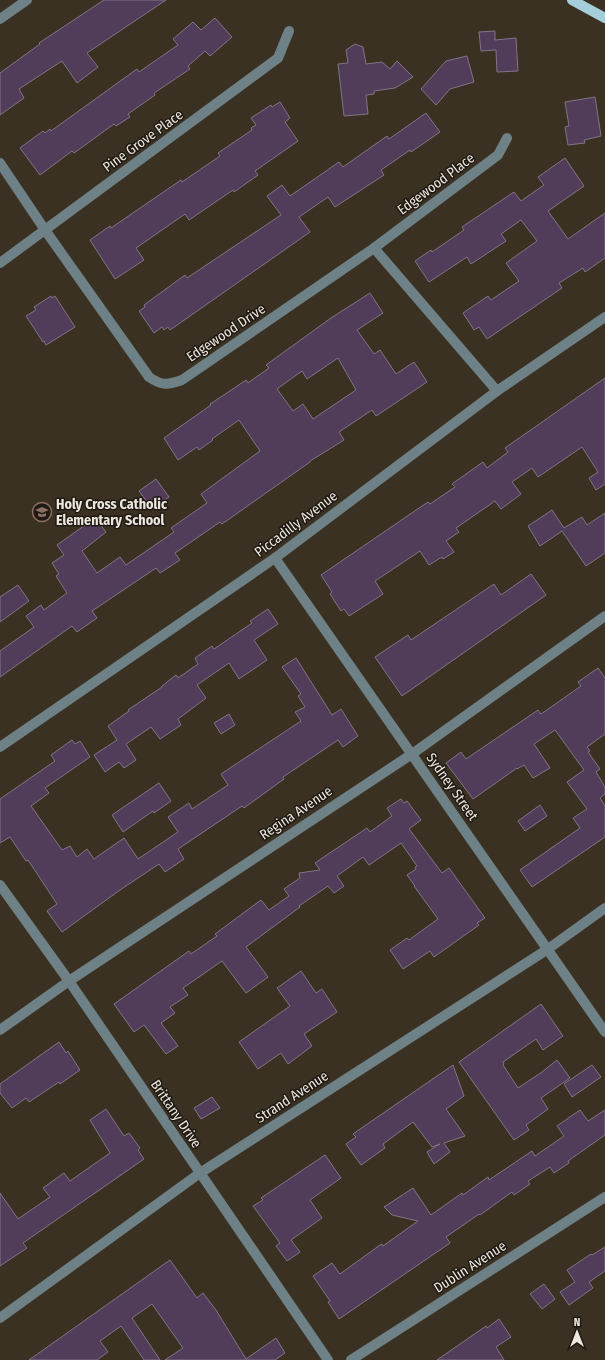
<svg xmlns="http://www.w3.org/2000/svg" width="605" height="1360" font-family="'Fira Sans Condensed',sans-serif">
  <style>
    .building { fill: #513c59; stroke: #817586; fill-rule: evenodd }
    .lines { fill: none; stroke-linecap: round; stroke-linejoin: round }
    .minor { stroke: #6d8186; stroke-width: 10 }
    .major { stroke: #a5ceda; stroke-width: 10 }
    .labels { text-anchor: middle; dominant-baseline: central; stroke-width: 3; stroke-linejoin: round; paint-order: stroke }
    .street-label { font-size: 14px; fill: #ede6dd; stroke: #1e1a13 }
    .poi-label { font-size: 14px; font-weight: bold; fill: #ede6dd; stroke: #1e1a13; text-anchor: start }
  </style>
  <rect width="100%" height="100%" fill="#3b3122"/>
  <g class="building">
    <path d="M104 0H166L87 53 98 67 77 83 62 61 19 89 24 98 0 115V73L40 44 39 43Z"/>
    <path d="M215 18 232 37 210 56 205 51 188 66 190 69 154 93 155 95 128 114 130 117 116 126 114 124 74 153 72 151 40 175 20 148 43 131 45 133 50 129 51 131 137 69 139 72 178 45 173 39 193 22 201 30Z"/>
    <path d="M495 31V40L516 38 518 71 497 72 496 50 481 51 479 32Z"/>
    <path d="M355 44 363 47 366 64 382 62 390 69 397 61 413 77 395 88 374 91V94L366 95 368 114 344 116 338 64 348 63 346 50Z"/>
    <path d="M467 56 474 82 450 89 436 105 421 89 446 61Z"/>
    <path d="M595 97 601 136 584 140 585 143 568 145 565 127 569 126 565 102Z"/>
    <path d="M280 102 290 118 285 122 298 141 255 171 258 175 234 192 233 190 189 220 185 214 136 248 144 260 115 279 90 240 110 226 111 228 181 180 182 182 220 156 218 153 252 130 251 128 256 125 251 118 271 105 272 107Z"/>
    <path d="M426 113 440 132 411 152 410 150 381 170 384 175 335 207 328 197 299 217 310 232 170 330 168 327 164 330 162 327 154 333 139 311 145 307 144 305 185 275 187 278 281 215 267 196 282 185 290 196 339 162 343 167 387 136 389 139Z"/>
    <path d="M565 158 584 186 548 211 568 239 605 213V258L585 272 583 268 559 283 562 288 487 339 479 327 474 330 463 313 488 296 491 300 519 281 506 263 537 241 521 220 501 234 506 241 471 264 467 257 429 282 415 261 431 250 432 252 464 230 462 227 514 192 521 201 544 185 538 177Z"/>
    <path d="M370 293 383 313 357 330 374 354 380 350 396 374 414 362 427 382 376 416 372 410 339 432 344 440 310 461V462L222 524 220 522 175 553 180 560 160 573 156 568 92 611 97 618 77 632 72 626 0 677V651L34 627 26 616 41 605 44 610 67 593 56 576 59 574 52 563 64 555 57 545 95 518 106 532 82 551 97 573 120 557 126 565 174 532 171 528 207 503 201 494 260 451 239 420 212 439 213 440 199 450 197 447 178 460 164 438 211 405 210 404 227 393 246 380 248 383 269 368 266 365 331 318ZM338 358 356 390 313 419 303 404 293 411 277 389 302 371 307 379Z"/>
    <path d="M51 296 52 298 55 296 75 327 46 345 44 341 43 342 26 316 36 310 34 307Z"/>
    <path d="M605 378V484L596 490 589 478 598 472 582 447 538 477 532 468 512 482 521 494 501 509 495 501 456 528 459 532 446 541 454 552 443 559 442 557 429 565 420 551 375 581 383 594 349 616 344 609 341 611 330 594 332 592 321 575 428 502 430 504 455 487 452 484 483 462 487 468 508 452 505 448Z"/>
    <path d="M156 479 169 497 152 509 139 491Z"/>
    <path d="M552 510 564 528 582 517 587 525 605 513V553L586 566 562 531 540 546 528 526Z"/>
    <path d="M531 574 546 595 402 696 375 657 408 635 411 640 494 584 501 595Z"/>
    <path d="M18 585 29 601 0 622V597Z"/>
    <path d="M268 609 278 624 254 640 267 660 239 679 229 663 197 685 206 698 178 719 181 725 160 739 151 727 126 744 136 760 124 768 119 762 105 772 94 755 117 740 108 726 129 711 128 710 162 687V686L176 675 178 678 198 664 195 658 212 646 214 649 252 623 250 621Z"/>
    <path d="M296 658 332 715 341 709 358 736 343 747 338 740 283 777 284 779 244 808 242 806 178 849 184 859 165 872 159 864 120 890 62 932 47 911 57 904 28 860 26 861 10 837 0 843V799L55 761 51 755 72 740 75 744 80 741 90 757 45 788 49 793 31 806 62 850 70 846 77 857 87 849 94 859 124 838 138 859 178 832 168 817 189 803 192 809 228 785 221 774 301 721 295 712 305 707 298 696 301 694 282 667Z"/>
    <path d="M598 668 605 678V734L587 747 590 751 588 752 600 769 596 772 605 787V794L600 798 605 806V837L532 887 520 870 580 828 573 818 587 809 567 782 584 770 555 730 534 744 550 768 533 778 524 765 517 769V768L473 799 446 763 461 752 466 759 538 710 541 714 581 686 578 682Z"/>
    <path d="M229 714 235 725 221 734 214 723Z"/>
    <path d="M159 783 171 801 154 813 153 811 123 832 112 815Z"/>
    <path d="M401 799 404 803 407 801 421 820 409 829 442 873 449 868 485 918 477 923 479 925 434 957 430 951 403 969 390 950 407 938 409 940 438 919 414 886H415L407 875 416 869 415 867 417 866 401 843 369 865 363 857 337 876 344 886 334 893 328 886 299 906 300 907 246 947 268 977 246 993 222 961 183 988 188 995 170 1007 175 1013 161 1023 178 1046 166 1054 144 1025 134 1032 114 1004 189 951 191 954 217 936 215 934 261 900 269 910 289 896 284 889 300 878 299 873 320 870 315 863 367 828 370 832 392 816 387 808Z"/>
    <path d="M540 805 547 816 525 831 518 821Z"/>
    <path d="M301 971 316 993 322 989 337 1012 304 1034 312 1046 288 1064 281 1053 258 1069 239 1042 290 1006 277 988Z"/>
    <path d="M541 1004 563 1036 543 1050 536 1039 503 1062 504 1064 503 1065 518 1088 542 1072 557 1060 570 1078 541 1098 548 1109 526 1125 529 1130 514 1140 459 1062Z"/>
    <path d="M59 1042 66 1053 68 1051 80 1070 60 1084 59 1082 29 1102 26 1098 12 1108 0 1093V1084Z"/>
    <path d="M453 1065 464 1096 446 1109 465 1136 444 1143 450 1152 434 1164 427 1152 440 1144 432 1147 413 1122 383 1144 385 1148 361 1165 346 1144 356 1137 353 1134Z"/>
    <path d="M592 1065 601 1077 572 1097 564 1084Z"/>
    <path d="M212 1097 220 1108 201 1119 194 1108Z"/>
    <path d="M106 1109 124 1136 129 1133 140 1148 138 1150 144 1159 23 1243 27 1248 0 1266V1193L18 1219 50 1197 43 1188 64 1173 70 1181 110 1153 90 1120Z"/>
    <path d="M580 1110 588 1121 605 1110V1135L568 1161 569 1163 554 1173 550 1167 528 1181 530 1184 514 1195 512 1192 480 1215 479 1214 446 1237 450 1243 339 1319 328 1302 330 1301 313 1276 332 1263 340 1274 380 1245 382 1244 383 1246 418 1221 392 1215 384 1207 413 1188 431 1215 462 1193 463 1195 488 1177 489 1180 532 1151 535 1156 564 1136 557 1126Z"/>
    <path d="M325 1155 341 1178 310 1200 322 1218 291 1240 300 1252 287 1261 276 1246 280 1243 253 1206 263 1200 261 1198Z"/>
    <path d="M605 1247V1271L589 1282 593 1288 569 1305 560 1292 575 1282 567 1270 591 1254 592 1255Z"/>
    <path d="M170 1260 197 1298 203 1293 216 1310 246 1359 276 1338 285 1353 275 1360H165L183 1348 152 1304 132 1318 160 1360H144L121 1326 100 1341 108 1352 97 1360H29Z"/>
    <path d="M544 1284 555 1299 542 1309 530 1294Z"/>
    <path d="M499 1319 511 1337 496 1347 504 1360H437L486 1326 487 1328Z"/>
  </g>
  <g class="lines">
    <g class="minor">
      <path d="M0 19 27 0"/>
      <path d="M0 163 45 230 149 377C162 386 168 385 182 380L374 248 498 155 507 138"/>
      <path d="M374 248 497 391"/>
      <path d="M0 263 278 58 289 31"/>
      <path d="M275 558 605 1032"/>
      <path d="M0 747 275 558 497 391 605 317"/>
      <path d="M0 885 69 981 328 1360"/>
      <path d="M0 1030 69 981 412 754 605 616"/>
      <path d="M0 1318 200 1173 548 949 605 908"/>
      <path d="M351 1360 605 1197"/>
    </g>
    <path class="major" d="M572 0 605 18"/>
  </g>
  <defs>
    <symbol id="school-ring" viewBox="-11 -11 22 22"><circle r="9.5" fill="#1e1a13" stroke="#8d6e63" stroke-width="1.5"/><path d="M0-5L7-2L0 1L-7-2ZM-4 1L0 2.5L4 1V4Q0 6-4 4Z" fill="#8d6e63"/></symbol>
  </defs>
  <g fill-rule="evenodd">
    <use href="#school-ring" x="31" y="501" width="22" height="22"/>
  </g>
  <g class="labels">
    <g class="street-label">
      <text transform="translate(143 141) rotate(-36)">Pine Grove Place</text>
      <text transform="translate(436 184) rotate(-37)">Edgewood Place</text>
      <text transform="translate(226 333) rotate(-34)">Edgewood Drive</text>
      <text transform="translate(296 524) rotate(-37)">Piccadilly Avenue</text>
      <text transform="translate(452 787) rotate(55)">Sydney Street</text>
      <text transform="translate(296 813) rotate(-34)">Regina Avenue</text>
      <text transform="translate(292 1097) rotate(-33)">Strand Avenue</text>
      <text transform="translate(176 1114) rotate(56)">Brittany Drive</text>
      <text transform="translate(470 1267) rotate(-33)">Dublin Avenue</text>
    </g>
    <g class="poi-label">
      <text x="56" y="504">Holy Cross Catholic<tspan x="56" dy="16">Elementary School</tspan></text>
    </g>
  </g>
  <g transform="translate(577 1332)" stroke="#1e1a13" stroke-width="3" paint-order="stroke">
  <path d="M0-3L7 15L0 10L-7 15Z" fill="#ede6dd"/>
  <text y="-6" font-size="11" font-weight="bold" text-anchor="middle" fill="#ede6dd">N</text>
  </g>
</svg>
